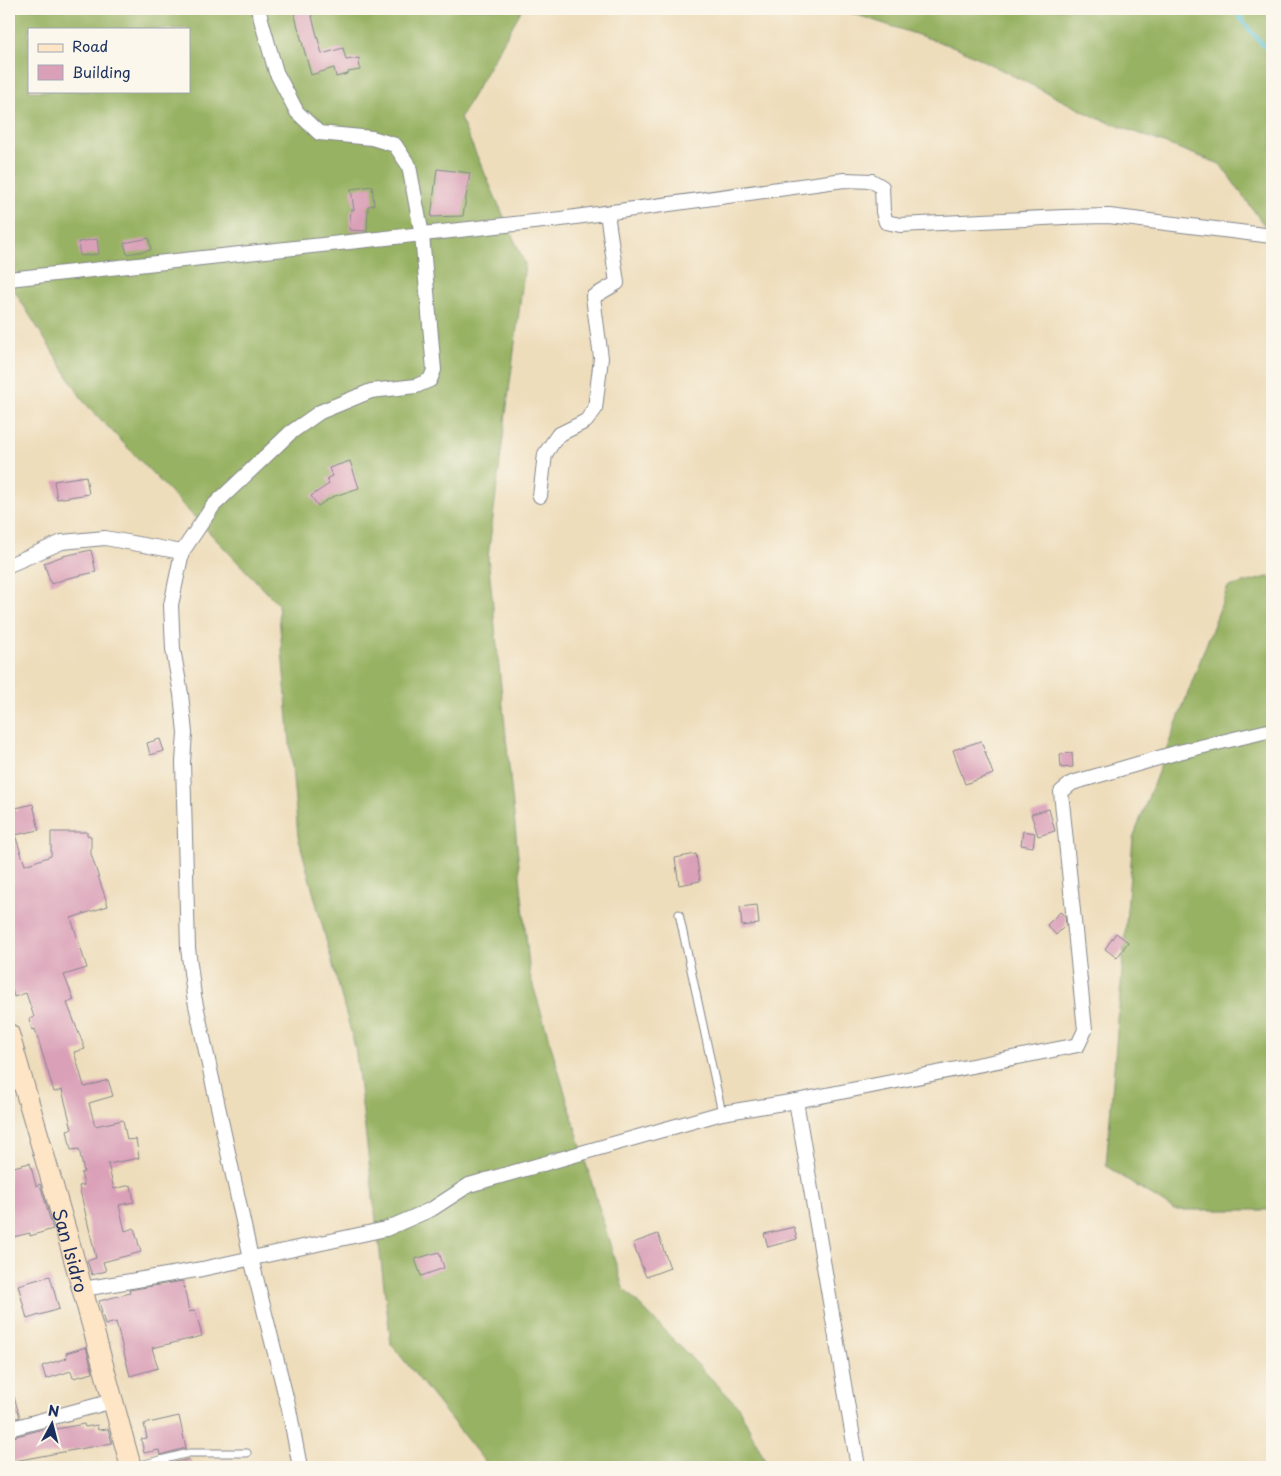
<svg xmlns="http://www.w3.org/2000/svg" width="1281" height="1476" font-family="'Playpen Sans',sans-serif">
  <style>
    .forest { fill: #98b263; stroke: #5a7060; fill-rule: evenodd }
    .lines { fill: none; stroke-linecap: round; stroke-linejoin: round }
    .stream { stroke: #5bc2d8; stroke-width: 4.5 }
    .building { fill: #daa0b8 }
    .lane-casing { stroke: #84868c; stroke-width: 9 }
    .street-casing { stroke: #84868c; stroke-width: 16 }
    .secondary-casing { stroke: #84868c; stroke-width: 22 }
    .lane { stroke: #fff; stroke-width: 7 }
    .street { stroke: #fff; stroke-width: 14 }
    .secondary { stroke: #fee5c5; stroke-width: 20 }
    .labels { text-anchor: middle; dominant-baseline: central; stroke-width: 5; stroke-linejoin: round; paint-order: stroke }
    .street-label { font-size: 18px; fill: #1b2f5e; stroke: #fbf7ec }
  </style>
  <rect width="100%" height="100%" fill="#fbf7ec"/>
  <filter id="ink" filterUnits="userSpaceOnUse"><feTurbulence type="fractalNoise" baseFrequency=".02" numOctaves="2"/><feDisplacementMap in="SourceGraphic" scale="10" xChannelSelector="R" yChannelSelector="G"/><feConvolveMatrix kernelMatrix="1 2 1 2 8 2 1 2 1" color-interpolation-filters="sRGB"/></filter>
  <filter id="wash" filterUnits="userSpaceOnUse"><feTurbulence type="fractalNoise" baseFrequency=".0096" numOctaves="4" result="noise"/><feDisplacementMap in="SourceGraphic" scale="20" xChannelSelector="R" yChannelSelector="G"/><feGaussianBlur stdDeviation="1.12" result="paint"/><feColorMatrix in="noise" values="0 0 0 0 0 0 0 0 0 0 0 0 0 0 0 0 0 1.4 0 .05"/><feComposite in="paint" operator="in"/></filter>
  <g filter="url(#wash)">
    <rect width="100%" height="100%" fill="#edb"/>
    <g class="forest">
      <path d="M9 9H522L460 118 525 264 488 557 530 975 623 1288 738 1406 765 1460 761 1467H489L391 1344 355 1047 298 836 278 604 84 402 9 282ZM29 29H189V91H29Z"/>
      <path d="M839 9H1272V236L1220 164 1097 118 958 48Z"/>
      <path d="M1272 576V1210H1174L1106 1166 1133 838 1228 587Z"/>
    </g>
    <g class="lines">
      <path class="stream" d="M1234 9 1248 28 1272 55"/>
    </g>
    <g id="blocks">
      <g class="building">
        <path d="M293 9H310L322 54 343 48 346 60 359 58 360 70 348 72V74L336 77 334 68 311 75Z"/>
        <path d="M437 169 470 173 463 216 431 217Z"/>
        <path d="M372 186 374 205 368 206 367 231 349 230 351 210H354L351 189Z"/>
        <path d="M149 238 151 250 127 254 124 243Z"/>
        <path d="M97 239 99 254 80 256 78 242Z"/>
        <path d="M350 461 359 488 332 497 318 506 311 496 329 484 327 478 332 476 329 468Z"/>
        <path d="M86 476 89 494 57 499 54 481Z"/>
        <path d="M91 550 96 572 68 578 51 584 44 563 63 556Z"/>
        <path d="M160 739 164 751 150 755 147 743Z"/>
        <path d="M981 741 993 774 965 784 953 750Z"/>
        <path d="M1072 753 1073 767 1061 768 1060 754Z"/>
        <path d="M33 804 39 830 15 835 25 865 51 856V832H87V835L91 836V854L108 906 71 918 87 968 64 975 74 1000 67 1003 85 1049 74 1052 84 1086 85 1087 108 1080 113 1096 89 1103 95 1126 123 1120 127 1140 136 1139 139 1158 108 1164 114 1189 131 1185 134 1202 119 1205 125 1231 134 1228 141 1252 103 1262 106 1271 92 1275 87 1261 96 1258 79 1186 84 1185 81 1173 84 1172 79 1149 71 1150 67 1130 72 1129 62 1090 54 1092 35 1029 32 1030 29 1019 34 1017 26 993 14 997 9 977V813L17 811 16 808Z"/>
        <path d="M1049 809 1055 831 1038 836 1031 814Z"/>
        <path d="M1023 831 1035 833 1033 847 1021 845Z"/>
        <path d="M696 854 700 881 679 885 675 858Z"/>
        <path d="M757 905 759 924 742 926 740 907Z"/>
        <path d="M1060 912 1065 916 1066 925 1056 935 1047 925Z"/>
        <path d="M1116 933 1128 942 1117 958 1105 949Z"/>
        <path d="M30 1163 36 1186 40 1184 53 1229 30 1236V1233L9 1238V1168Z"/>
        <path d="M794 1227 797 1239 768 1247 764 1234Z"/>
        <path d="M658 1234 670 1268 646 1277 633 1243Z"/>
        <path d="M439 1252 444 1268 421 1276 415 1259Z"/>
        <path d="M50 1276 59 1309 27 1319 18 1285Z"/>
        <path d="M183 1281 189 1312 195 1310 202 1336 152 1348 158 1368 130 1376 116 1322 105 1325 99 1301 130 1293 129 1290Z"/>
        <path d="M86 1347 93 1373 73 1378 71 1371 46 1379 42 1366 67 1358 66 1353Z"/>
        <path d="M12 1390 20 1417 9 1420V1391Z"/>
        <path d="M179 1416 186 1448 160 1455 159 1450 144 1453 141 1439 147 1438 144 1424Z"/>
        <path d="M84 1424 85 1427 97 1425 98 1430 108 1429 112 1443 9 1462V1438L55 1426 56 1429Z"/>
        <path d="M189 1459 191 1467H163V1465Z"/>
      </g>
    </g>
  </g>
  <g filter="url(#ink)">
    <use href="#blocks" fill-opacity="0" stroke="#84868c" stroke-width="1"/>
    <g class="lines">
      <defs>
        <g id="lane">
          <path d="M679 914 722 1113"/>
          <path d="M132 1467 189 1453H247"/>
        </g>
        <g id="street">
          <path d="M258 9 276 72 297 112 319 133 372 138 395 145 409 166 422 235 434 370 430 380 416 386 371 391 320 412 290 433 213 506 182 552 171 605 173 649 181 694 185 733 183 762 188 948 194 996 251 1258 289 1409 300 1467"/>
          <path d="M9 279 561 219 844 180 872 181 882 187 883 212 886 222 900 225 1064 217 1109 216 1272 236"/>
          <path d="M540 496 545 454 558 435 586 421 595 409 601 358 593 297 617 283 607 213"/>
          <path d="M9 565 62 542 105 538 182 552"/>
          <path d="M796 1101 858 1467"/>
          <path d="M83 1289 202 1269 386 1229 432 1209 469 1185 722 1113 796 1101 1078 1045 1085 1030 1061 792 1072 783 1179 752 1272 730"/>
          <path d="M9 1429 113 1401"/>
        </g>
        <g id="secondary">
          <path id="s1" d="M9 1034 71 1248 131 1467"/>
        </g>
      </defs>
      <use href="#lane" class="lane-casing"/>
      <use href="#street" class="street-casing"/>
      <use href="#secondary" class="secondary-casing"/>
      <use href="#lane" class="lane"/>
      <use href="#street" class="street"/>
      <use href="#secondary" class="secondary"/>
    </g>
  </g>
  <g class="labels">
    <g class="street-label">
      <text stroke="none"><textPath href="#s1" startOffset="225">San Isidro</textPath></text>
    </g>
  </g>
  <rect width="1281" height="1476" fill="none" stroke="#fbf7ec" stroke-width="30"/>
  <rect x="28" y="28" width="162" height="65" fill="#fbf7ec" stroke="#a1a7b3"/>
  <rect x="38" y="44" width="25" height="8" fill="#fee5c5" stroke="#a1a7b3"/>
  <text x="72" y="52" font-size="15" fill="#1b2f5e">Road</text>
  <rect x="38" y="65" width="25" height="15" fill="#daa0b8" stroke="#a1a7b3"/>
  <text x="72" y="78" font-size="15" fill="#1b2f5e">Building</text>
  <g transform="translate(52 1424) rotate(7)" stroke="#fbf7ec" stroke-width="4" paint-order="stroke">
  <path d="M0-4L9 19L0 12L-9 19Z" fill="#1b2f5e"/>
  <text y="-8" font-size="14" font-weight="bold" text-anchor="middle" fill="#1b2f5e">N</text>
  </g>
</svg>
